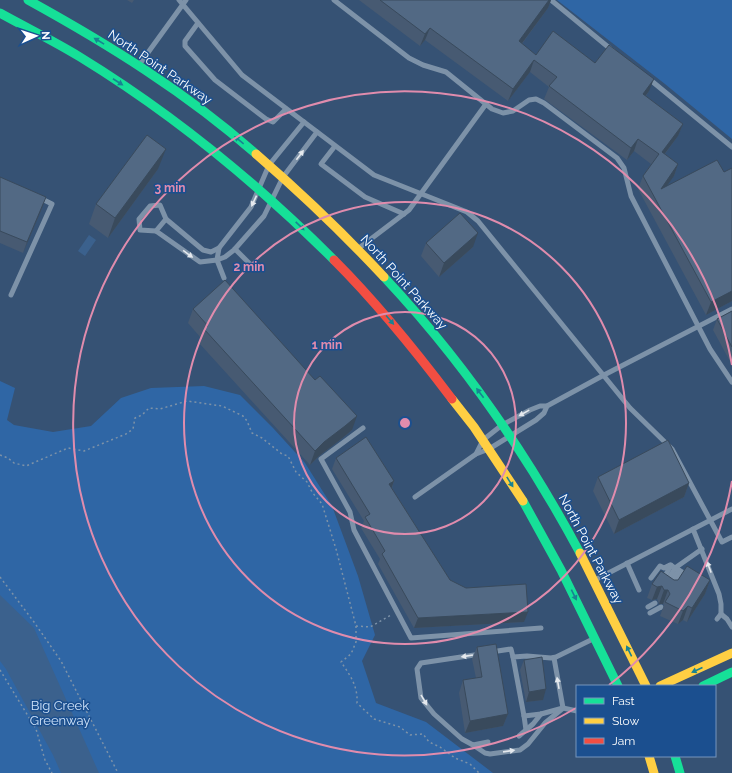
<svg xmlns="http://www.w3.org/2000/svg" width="732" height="773" font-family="Raleway,sans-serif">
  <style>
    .green { fill: #2f66a5 }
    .water { fill: #3b618d }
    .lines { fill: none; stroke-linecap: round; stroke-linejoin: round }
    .path { stroke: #7d92a8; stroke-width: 1.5; stroke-dasharray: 2 3; stroke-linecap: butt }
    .lane { stroke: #7d92a8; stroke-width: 5 }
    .fast { stroke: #16e098; stroke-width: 9 }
    .slow { stroke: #ffcf43; stroke-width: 9 }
    .jam { stroke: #f24e42; stroke-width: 9 }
    .wall { fill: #475a72 }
    .shaded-wall { fill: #394a5c }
    .building { fill: #526984; stroke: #394a5c }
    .oneway { fill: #198292 }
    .oneway2 { fill: #e5e9ee }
    .ring { fill: none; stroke: #e08cad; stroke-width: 2 }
    .labels { text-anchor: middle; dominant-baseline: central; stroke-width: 3; stroke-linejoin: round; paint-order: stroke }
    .street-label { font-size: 13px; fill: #fff; stroke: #1b4f8f }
    .park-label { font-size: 13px; fill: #cfe3fa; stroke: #1b4f8f }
    .centre { fill: #e08cad; stroke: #1b4f8f; stroke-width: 2 }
    .ring-label { font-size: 12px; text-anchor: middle; font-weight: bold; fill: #e08cad; stroke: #1b4f8f; stroke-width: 3; stroke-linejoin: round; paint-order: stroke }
  </style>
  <rect width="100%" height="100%" fill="#365274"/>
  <g class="green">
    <path d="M557 0H732V139L665 84Z"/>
    <path d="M0 381 15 388 7 420 14 425 53 432 91 426 121 398 151 388 204 386 240 395 273 428 305 463 332 506 358 576 375 635 362 661 376 703 426 722 493 773H0Z"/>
  </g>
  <g class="water">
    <path d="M89 235 96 240 85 256 78 251Z"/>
    <path d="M0 595 34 628 99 773H61L53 755 6 669 0 661Z"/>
  </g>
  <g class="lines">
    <g class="path">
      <path d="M0 455 8 458 14 463 26 466 68 448 84 451 126 434 133 429 135 418 142 415 149 408 160 409 187 401 222 406 243 416 247 421 252 433 262 438 282 454 288 456 296 472 307 482 312 492 322 504 336 549 356 626V642L351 654 341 662C350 675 358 686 357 703L374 719 400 727 410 735 423 734 429 742 440 747 455 758 470 764 479 773"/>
      <path d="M0 577 34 622 61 661 118 773"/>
      <path d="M356 626 370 627 391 615"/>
      <path d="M0 670 36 729 45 760 52 773"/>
    </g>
    <g class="lane">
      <path d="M179 0 242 75 374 175 467 212 478 221 630 408 672 449 722 542 732 537"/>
      <path d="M334 0 409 58 423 65 446 72 492 109 503 113 513 111 529 100 536 99 544 103 617 158 624 168 631 196 710 349 732 382"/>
      <path d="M551 0 613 51"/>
      <path d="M198 23 185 41V46L215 80 266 119 273 122 286 109"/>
      <path d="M139 65 186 0"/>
      <path d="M648 78 732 147"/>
      <path d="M335 146 321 164 365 197 404 214"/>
      <path d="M156 231 140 230 139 219 150 206 160 205 166 219"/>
      <path d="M219 248 211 252 203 250 166 219 156 231 200 262 217 260 225 257 234 250 264 216 283 177 317 132"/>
      <path d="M359 248 409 210 486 104"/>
      <path d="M235 249 252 266"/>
      <path d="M224 278 217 260 219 248 251 207 269 165 304 122"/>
      <path d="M11 295 52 204 40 198"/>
      <path d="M363 428 321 459 350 512 354 530 411 638 541 628"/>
      <path d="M476 454 483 440 502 425 530 410 540 406H547L604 375 732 309"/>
      <path d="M415 497 476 454 489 449 536 420 544 413 547 406"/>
      <path d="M693 529 719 594 721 604V614L717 619"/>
      <path d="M627 563 639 590"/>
      <path d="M651 578 660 566 664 568 670 565 682 572 674 584"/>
      <path d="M595 580 732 509"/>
      <path d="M663 580 671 565"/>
      <path d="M667 582 675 568 702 549"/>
      <path d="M670 584 679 570"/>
      <path d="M648 607 655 603"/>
      <path d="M650 613 661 607"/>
      <path d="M721 614 727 619 732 627"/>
      <path d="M491 652 511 649 513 657"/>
      <path d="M481 654 421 663 417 669 421 698 434 714 462 739 473 745 488 742"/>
      <path d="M554 658 563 708"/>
      <path d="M577 711 563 708 541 714 524 716 513 657 527 656 551 658 556 657 593 639"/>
      <path d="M524 716 526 730"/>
      <path d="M519 736 533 724 541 714"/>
      <path d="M473 745 485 753 490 754 520 750 528 744 545 723 562 709"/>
    </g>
    <g class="fast">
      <path d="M28 0C108 44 187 93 256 154"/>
      <path d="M0 13C27 28 54 41 80 57 173 114 257 183 334 260"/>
      <path d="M384 277C461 359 527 454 580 553"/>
      <path d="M523 501 561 570 618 686"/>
      <path d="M703 686 732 672"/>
      <path d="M675 756 680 773"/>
    </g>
    <g class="slow">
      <path d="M256 154C301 193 344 234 384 277"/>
      <path d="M452 399 474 427 523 501"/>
      <path d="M580 553 646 686"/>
      <path d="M660 686 732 653"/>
      <path d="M649 756 654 773"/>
    </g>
    <path class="jam" d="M334 260C377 303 415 350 452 399"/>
  </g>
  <g class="wall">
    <path d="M127 0H134L132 3Z"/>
    <path d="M359 0H551L548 8 522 44 536 55 595 63 649 91 646 96 683 124 678 136 665 154 678 164 674 176 667 185 732 301 706 315 638 189 643 176 651 164 634 151 627 160 544 99 549 87 530 72 508 101 425 40 420 46Z"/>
    <path d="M158 169 108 238 89 224 96 204Z"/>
    <path d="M0 177 42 208 23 253 0 243Z"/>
    <path d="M426 243 473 247 439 277 421 256Z"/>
    <path d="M193 309 352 430 340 440 319 456 310 465 199 343 201 338 188 323Z"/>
    <path d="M732 311V365L713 330 717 319Z"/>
    <path d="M336 458 394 481 392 488 450 580 524 622 414 628 378 564 380 559 361 528 364 521 332 469Z"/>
    <path d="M598 477 689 483 684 497 614 534 593 491Z"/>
    <path d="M674 580H710L705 594 687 622 683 620 678 624 660 616 664 605 663 604H659L657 599 652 600 647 598 652 584Z"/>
    <path d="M477 647 508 714 503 726 465 733 459 693 463 680 476 678 472 659Z"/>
    <path d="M524 660 543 700 526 702 520 670Z"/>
  </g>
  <g class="shaded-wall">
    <path d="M549 0H551L548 8 514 54 519 41Z"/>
    <path d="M430 28 425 40 420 46 425 34Z"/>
    <path d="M534 60 530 72 508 101 513 89Z"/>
    <path d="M654 79 649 91 638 106 643 94Z"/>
    <path d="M683 124 678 136 657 164 662 152Z"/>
    <path d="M638 139 634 151 627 160 631 148Z"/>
    <path d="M166 149 158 169 108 238 115 218Z"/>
    <path d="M678 164 674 176 656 201 661 189Z"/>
    <path d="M46 197 42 208 23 253 27 242Z"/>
    <path d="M478 233 473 247 439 277 444 263Z"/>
    <path d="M732 291V301L706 315 711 302Z"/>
    <path d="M357 416 352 430 340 440 319 456 310 465 315 451 324 442Z"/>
    <path d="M394 481 390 492 389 484Z"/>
    <path d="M689 483 684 497 614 534 619 520Z"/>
    <path d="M710 580 705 594 687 622 692 608Z"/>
    <path d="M662 586 657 599 652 600 657 587Z"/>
    <path d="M664 590H668L663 604H659Z"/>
    <path d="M688 606 683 620 678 624 683 611Z"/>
    <path d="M528 612 524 622 414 628 418 618Z"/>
    <path d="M546 689 543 700 526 702 529 692Z"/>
    <path d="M508 714 503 726 465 733 470 721Z"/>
  </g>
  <g class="building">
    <path d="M380 0H549L519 41 536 55 553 31 595 63 609 45 654 79 643 94 683 124 662 152 678 164 661 189 717 160 724 172 732 168V291L711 302 643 176 659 154 638 139 631 148 549 86 557 77 534 60 513 89 430 28 425 34Z"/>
    <path d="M147 135 166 149 115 218 96 204Z"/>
    <path d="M0 177 46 197 27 242 0 231Z"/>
    <path d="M460 213 478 233 444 263 426 243Z"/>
    <path d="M225 280 315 380 320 376 357 416 345 426 324 442 315 451 204 329 208 326 193 309Z"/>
    <path d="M732 311V347L717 319Z"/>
    <path d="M366 437 394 481 389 484 450 580 466 588 526 584 528 612 418 618 382 554 385 551 365 517 370 514 336 458Z"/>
    <path d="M668 440 689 483 619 520 598 477Z"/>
    <path d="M687 566 710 580 692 608 688 606 683 611 665 602 670 594 668 590H664L662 586 657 587 652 584 661 571 674 580H678Z"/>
    <path d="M496 644 508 714 470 721 463 680 482 677 477 647Z"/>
    <path d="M542 657 546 689 529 692 524 660Z"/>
  </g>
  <defs><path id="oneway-solid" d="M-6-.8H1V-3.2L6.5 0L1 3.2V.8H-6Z"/></defs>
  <g class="oneway">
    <use href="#oneway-solid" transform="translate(99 41) rotate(-149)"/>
    <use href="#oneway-solid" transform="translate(118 82) rotate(33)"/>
    <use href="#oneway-solid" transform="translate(239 140) rotate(-141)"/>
    <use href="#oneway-solid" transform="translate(300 226) rotate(44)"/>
    <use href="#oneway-solid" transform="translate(390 320) rotate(49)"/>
    <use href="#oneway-solid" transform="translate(480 393) rotate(-127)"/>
    <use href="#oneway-solid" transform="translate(510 482) rotate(58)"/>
    <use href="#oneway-solid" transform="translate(574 595) rotate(64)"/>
    <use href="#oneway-solid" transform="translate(629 651) rotate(-116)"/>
    <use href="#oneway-solid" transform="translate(697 670) rotate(156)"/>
  </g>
  <g class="oneway2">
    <use href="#oneway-solid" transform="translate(300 155) rotate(-53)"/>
    <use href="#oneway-solid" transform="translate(254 201) rotate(115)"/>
    <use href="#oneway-solid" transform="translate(188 254) rotate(36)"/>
    <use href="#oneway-solid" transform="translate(524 413) rotate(151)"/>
    <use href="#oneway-solid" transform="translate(709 567) rotate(-111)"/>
    <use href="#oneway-solid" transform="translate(467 656) rotate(171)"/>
    <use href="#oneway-solid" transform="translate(558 683) rotate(-100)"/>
    <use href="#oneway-solid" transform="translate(424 700) rotate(60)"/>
    <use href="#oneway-solid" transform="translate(509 751) rotate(-8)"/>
  </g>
  <g class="ring">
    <circle cx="405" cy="423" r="111"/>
    <circle cx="405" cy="423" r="221"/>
    <path d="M732 481A332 332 0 0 1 609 685M576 708A332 332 0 1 1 732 365"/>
  </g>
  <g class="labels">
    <g class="street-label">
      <text transform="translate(160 67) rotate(34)">North Point Parkway</text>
      <text transform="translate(404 282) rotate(48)">North Point Parkway</text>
      <text transform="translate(591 549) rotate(62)">North Point Parkway</text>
    </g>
    <g class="park-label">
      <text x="60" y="705">Big Creek<tspan x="60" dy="15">Greenway</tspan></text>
    </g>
  </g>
  <circle cx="405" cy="423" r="6" class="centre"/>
  <g class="ring-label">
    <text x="170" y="192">3 min</text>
    <text x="249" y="271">2 min</text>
    <text x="327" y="349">1 min</text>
  </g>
  <rect x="576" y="685" width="140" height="72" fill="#1b4f8f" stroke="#7695bc"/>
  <rect x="584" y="698" width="20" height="6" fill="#16e098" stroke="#7695bc"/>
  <text x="612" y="705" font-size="12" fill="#ffffff">Fast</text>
  <rect x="584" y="718" width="20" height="6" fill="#ffcf43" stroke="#7695bc"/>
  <text x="612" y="725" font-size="12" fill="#ffffff">Slow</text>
  <rect x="584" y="738" width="20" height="6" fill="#f24e42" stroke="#7695bc"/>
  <text x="612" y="745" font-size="12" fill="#ffffff">Jam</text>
  <g transform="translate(36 36) rotate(87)" stroke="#1b4f8f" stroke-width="3" paint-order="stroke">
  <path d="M0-3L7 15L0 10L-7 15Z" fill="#ffffff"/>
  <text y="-6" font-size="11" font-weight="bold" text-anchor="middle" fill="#ffffff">N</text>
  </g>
</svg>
